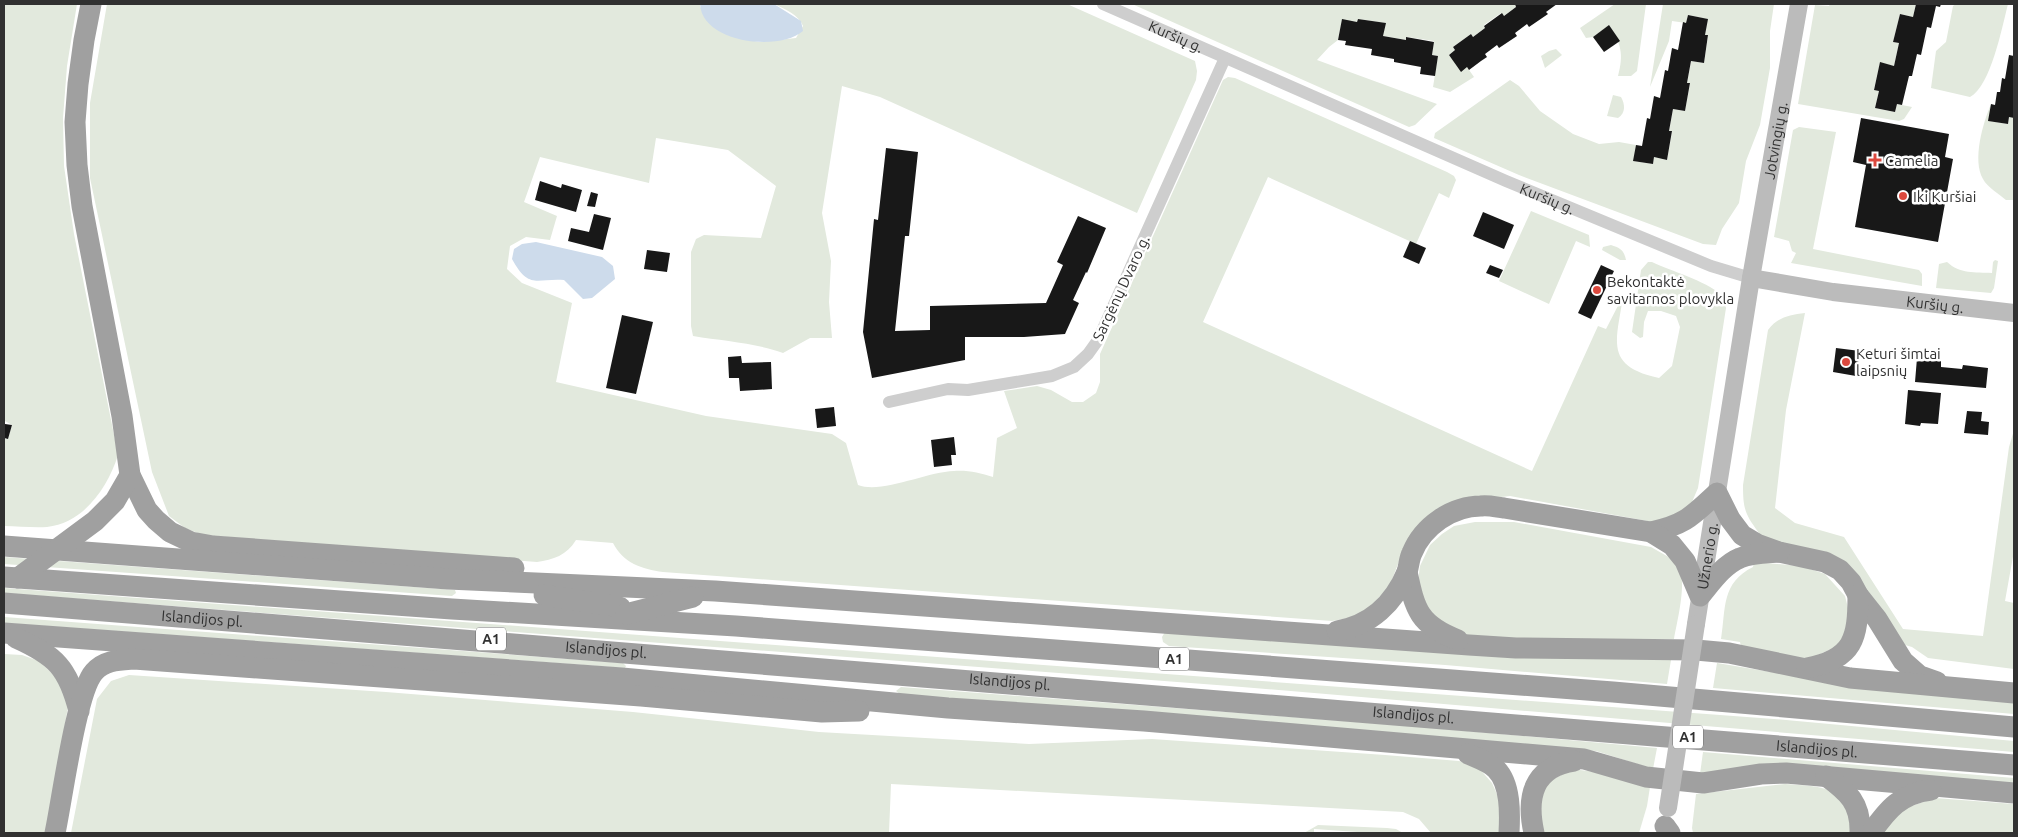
<svg xmlns="http://www.w3.org/2000/svg" width="2018" height="837" font-family="Ubuntu,sans-serif">
  <style>
    .green { fill: #e2e9dd }
    .water { fill: #cddbeb }
    .building { fill: #181818 }
    .lines { fill: none; stroke-linecap: round; stroke-linejoin: round }
    .minor { stroke: #cecece; stroke-width: 12 }
    .secondary { stroke: #bbb; stroke-width: 18 }
    .trunk { stroke: #a0a0a0; stroke-width: 21 }
    .secondary-bridge { stroke: #bbb; stroke-width: 18 }
    .poi-dot { fill: #dc493e; stroke: #fff; stroke-width: 2 }
    .labels { text-anchor: middle; dominant-baseline: central; stroke-width: 5; stroke-linejoin: round; paint-order: stroke }
    .shield { fill: #fff; stroke: #6f6f6f; stroke-width: 1 }
    .shield-label { font-size: 14px; font-weight: bold; fill: #313131 }
    .street-label { font-size: 15px; fill: #313131; stroke: #fff }
    .poi-label { font-size: 15px; fill: #313131; stroke: #fff; text-anchor: start }
  </style>
  <rect width="100%" height="100%" fill="#fff"/>
  <g class="green">
    <path d="M4 4H77L67 66 63 118 64 166 74 234 118 455C108 487 84 523 47 527 33 528 18 526 4 526V439H8L12 425 5 421 4 412Z"/>
    <path d="M107 4H700V7L748 40 760 42 796 38 803 26C799 15 785 9 774 4H1067L1195 61 1197 71 1196 80 1137 213 880 97 842 86 822 213 831 261 829 302 832 338H810L783 353C756 343 723 341 693 336L691 326V252L696 239 704 235 761 238 776 186 728 150 656 138 649 183 540 157 524 202 557 216 550 240 526 237 510 246 507 269 522 283 572 303 556 382 706 416 832 434 846 443 858 485C882 494 926 472 954 471 968 470 980 473 993 477L997 438 1017 428 1004 391 1037 386 1051 390 1072 402H1083L1096 393 1100 382V354L1223 80 1228 77 1235 78 1447 172 1454 176 1456 180 1449 198 1439 193 1416 244 1268 177 1203 322 1532 471 1598 326 1606 329 1623 296C1617 340 1603 366 1659 378L1672 366 1680 327 1676 316 1661 311H1648L1644 322 1643 337 1640 338 1632 332 1641 270 1648 262H1652C1671 271 1706 281 1720 294 1725 298 1725 303 1726 308L1698 488 1692 502 1683 512 1653 522 1510 496 1475 500 1402 554 1389 587 1365 612 1348 618 1332 621 663 572C642 569 623 563 613 543L576 540C567 555 553 560 537 562L203 535 185 528 169 516 152 472 90 178V103Z"/>
    <path d="M1132 4H1515L1516 7 1504 16 1501 13 1484 25 1485 28 1473 37 1471 34 1453 47 1455 50 1449 55 1467 67 1474 77 1450 92 1433 87 1438 56 1432 55 1434 41 1407 37 1406 40 1383 36 1385 23 1358 19 1357 22 1342 20 1338 40 1329 47 1317 60 1437 104 1415 125 1409 127Z"/>
    <path d="M1615 4H1646L1637 71 1631 76H1618C1624 54 1621 43 1609 26L1593 37 1586 38 1580 28Z"/>
    <path d="M1663 4H1774L1770 31V68L1760 125 1746 161 1739 203 1722 229 1716 245 1703 244 1519 175 1434 138 1435 133 1510 80 1519 86 1540 111 1573 134 1599 144 1619 142 1636 145 1634 161 1653 164 1654 157 1667 160 1672 132 1669 131 1673 109 1685 111 1690 84 1687 83 1691 61 1704 63 1708 36 1705 35 1707 19 1688 15 1686 23 1672 21 1669 41 1650 87Z"/>
    <path d="M1830 4H1916L1913 17 1900 14 1893 42 1899 43 1894 66 1880 63 1874 89 1879 91 1875 108 1895 112 1897 104 1912 107 1904 119 1899 121 1798 104 1815 5 1829 6Z"/>
    <path d="M1956 4H2008C2002 27 1991 86 1970 97L1931 88 1936 51 1946 42 1953 6Z"/>
    <path d="M1556 49 1562 55 1545 68 1541 56 1549 51Z"/>
    <path d="M1613 95 1621 97C1625 104 1626 113 1618 118L1607 116Z"/>
    <path d="M1991 104 1989 121 2008 124 2009 117 2014 118V200H2006C1999 194 1987 187 1983 179 1972 160 1983 123 1991 104Z"/>
    <path d="M1799 127 1836 132 1813 249 1919 270 1922 274V286L1791 263 1796 253 1792 251 1789 241 1774 237 1793 130Z"/>
    <path d="M1531 211 1589 235 1590 247 1576 241 1549 304 1499 281Z"/>
    <path d="M1611 245C1620 248 1624 250 1626 260H1620L1602 250 1603 247Z"/>
    <path d="M1995 260 1998 261 1994 288 1991 293 1936 288 1939 264 1947 262C1960 274 1975 272 1992 273L1993 262Z"/>
    <path d="M1805 313 1786 410 1775 508 1795 523 1844 537 1903 629 1983 636 2009 447 2014 430V551L2005 601 2014 603V669L1928 658 1912 647 1898 643 1867 591 1757 536 1759 533C1745 514 1743 509 1743 485L1768 330C1778 317 1789 315 1805 313Z"/>
    <path d="M1475 522H1514L1651 547C1661 553 1674 558 1679 568 1687 583 1677 622 1674 639H1483L1455 633 1438 624 1417 589 1420 566 1430 545 1442 534 1454 526Z"/>
    <path d="M4 557 455 590 456 593 452 596 4 564Z"/>
    <path d="M1754 562 1801 566 1825 574 1845 596 1849 612 1844 643 1807 660 1741 646 1740 642 1721 639C1726 608 1721 583 1753 567Z"/>
    <path d="M4 588 1774 719 2014 741V752L1230 686 40 596 4 593Z"/>
    <path d="M4 617 623 663 626 666 625 668 4 623Z"/>
    <path d="M1165 632 1671 660 1667 684 1445 665 1169 646 1163 642 1162 637Z"/>
    <path d="M4 654 22 655 39 661 61 682 68 707 46 833H4Z"/>
    <path d="M1717 663 1818 680 2014 703V714L1713 688Z"/>
    <path d="M129 675 386 692 633 712 819 732 1029 744 1152 739 1385 755 1459 761 1478 767 1492 783 1500 801 1499 833H1431L1419 819 1403 812 891 784 889 833H71L97 699 111 681Z"/>
    <path d="M901 687 1422 727 1657 748 1653 769 1596 751 900 694 896 691Z"/>
    <path d="M1703 752 2014 778V783L1700 774Z"/>
    <path d="M1573 769 1595 772 1650 787 1647 806 1639 833H1542L1540 791 1546 783Z"/>
    <path d="M1785 784C1808 786 1839 784 1850 810 1852 816 1851 826 1852 833H1693L1692 828 1696 794Z"/>
    <path d="M1935 798 2014 804V833H1881L1900 810Z"/>
    <path d="M1318 825 1387 828 1396 829 1403 833H1372L1314 829V833H1304Z"/>
  </g>
  <g class="water">
    <path d="M700 4H774L801 21 803 31C779 52 702 43 700 4Z"/>
    <path d="M536 242 602 257 613 266 615 279 592 298 583 299 564 280C536 278 529 290 512 259L514 249 522 244Z"/>
  </g>
  <g class="building">
    <path d="M1515 4H1557L1546 12 1548 14 1529 27 1527 24 1515 33 1517 36 1499 48 1497 45 1485 54 1487 57 1481 61 1469 70 1467 67 1461 72 1449 55 1455 50 1453 47 1471 34 1473 37 1485 28 1484 26 1502 13 1504 16 1516 7Z"/>
    <path d="M1916 4H1941L1940 7 1936 6 1931 28 1927 27 1921 55 1917 54 1912 76H1909L1902 105 1897 104 1895 112 1875 108 1879 91 1874 90 1880 62 1894 66 1899 43 1893 42 1900 14 1913 17Z"/>
    <path d="M1688 15 1708 19 1705 35H1708L1704 63 1691 61 1687 83H1690L1685 111 1673 109 1669 131H1672L1667 160 1654 157 1653 164 1633 161 1636 145 1642 146 1647 118 1650 119 1654 96 1660 98 1665 70 1668 71 1672 48 1678 50 1683 22 1686 23Z"/>
    <path d="M1342 19 1357 22 1358 19 1386 23 1383 36 1406 40V37L1434 42 1432 55 1438 56 1435 76 1420 74 1421 67 1394 62V59L1371 55 1372 49 1345 45 1346 41 1338 40Z"/>
    <path d="M1609 25 1620 41 1604 52 1593 37Z"/>
    <path d="M2009 55 2014 56V118L2009 117 2008 124 1988 121 1991 104 1995 105 1997 92H2000L2002 78 2005 79Z"/>
    <path d="M1861 118 1949 134 1945 157 1953 159 1938 242 1855 227 1866 165 1853 162Z"/>
    <path d="M886 148 918 152 909 236H905L895 331 930 330V306L1046 303 1063 265 1057 262 1078 216 1106 228 1087 273 1086 272 1073 300 1079 303 1065 334 1024 337H965V360L872 378 863 332 874 219 878 220Z"/>
    <path d="M540 181 561 188 562 184 582 190 576 212 535 200Z"/>
    <path d="M591 192 598 194 595 207 587 206Z"/>
    <path d="M1483 212 1514 225 1504 249 1473 236Z"/>
    <path d="M594 214 611 218 603 250 568 241 571 228 589 232Z"/>
    <path d="M1410 241 1426 248 1419 264 1403 257Z"/>
    <path d="M647 250 670 253 667 272 644 269Z"/>
    <path d="M1490 265 1503 270 1499 278 1486 273Z"/>
    <path d="M1601 265 1614 271 1591 319 1578 313Z"/>
    <path d="M622 315 653 322 636 394 606 388Z"/>
    <path d="M1836 348 1860 351 1856 376 1833 372Z"/>
    <path d="M741 356 742 363 771 362 772 389 740 391 739 378H729L728 357Z"/>
    <path d="M1917 358 1941 361V367L1962 369 1963 365 1988 368 1986 388 1915 382Z"/>
    <path d="M1908 390 1941 393 1938 424 1921 423 1920 426 1905 424Z"/>
    <path d="M834 407 836 426 817 428 815 409Z"/>
    <path d="M1967 411 1982 412 1981 421 1989 422 1988 435 1964 433Z"/>
    <path d="M5 424 12 425 8 439 4 438Z"/>
    <path d="M954 437 956 455H951L952 465 934 467 931 440Z"/>
  </g>
  <g class="lines">
    <g class="minor">
      <path id="s1" d="M1103 4 1506 181 1711 266 1751 278"/>
      <path d="M889 402 948 389 968 390 1052 376 1074 367 1088 354 1098 340 1225 58"/>
    </g>
    <g class="secondary">
      <path id="s2" d="M1751 278 1833 292 2014 313"/>
      <path id="s3" d="M1696 624 1751 278 1799 4"/>
    </g>
    <g class="trunk">
      <path d="M91 4 84 40 78 84 75 122 77 165 82 206 122 416 130 475 147 510 156 520 170 532 191 542 213 546 514 568"/>
      <path d="M1651 532C1685 525 1692 516 1717 493L1730 519 1742 535 1757 544 1779 552 1825 562 1840 570 1851 582 1858 595 1877 619 1903 661 1920 676 1937 682"/>
      <path d="M4 546 448 579 715 591 1469 645 1516 648 1696 650 1729 653 1850 678 2014 693"/>
      <path d="M1407 572C1415 610 1419 625 1458 640"/>
      <path d="M4 577 452 609 736 626 1613 692 2014 727"/>
      <path d="M18 578 95 521 115 501 130 475"/>
      <path d="M544 595 620 607"/>
      <path id="s4" d="M4 603C674 653 1344 707 2014 765"/>
      <path d="M626 614 693 597"/>
      <path d="M1337 631C1371 625 1394 603 1407 572 1409 566 1409 559 1412 553 1423 526 1452 506 1481 506 1488 505 1496 507 1504 508L1651 532 1672 545 1685 561 1700 596C1711 583 1723 565 1740 558 1751 553 1766 553 1779 552"/>
      <path d="M4 633 622 678 948 708 1144 721 1584 759 1646 777 1703 783 1761 774 1786 773 2014 793"/>
      <path d="M16 638C56 656 68 668 79 711"/>
      <path d="M1807 668C1854 659 1858 638 1858 595"/>
      <path d="M1468 754C1477 758 1489 762 1496 769 1511 784 1510 814 1509 833"/>
      <path d="M1826 776C1848 792 1861 803 1860 833"/>
      <path d="M1665 826 1670 833"/>
      <path d="M55 833C62 801 76 692 94 672 104 660 119 660 134 659L641 696 822 712 859 711"/>
      <path d="M1534 833C1526 797 1533 767 1574 761"/>
      <path d="M1871 833C1888 809 1900 794 1931 790"/>
    </g>
    <path class="secondary-bridge" d="M1668 808 1696 624"/>
  </g>
  <g class="poi-dot">
    <path d="M1872.5 152.5h5v5h5v5h-5v5h-5v-5h-5v-5h5z"/>
    <circle cx="1903" cy="196" r="5"/>
    <circle cx="1597" cy="290" r="5"/>
    <circle cx="1846" cy="362" r="5"/>
  </g>
  <g class="labels">
    <g class="shield">
      <rect x="476" y="627.5" width="30" height="23" rx="4"/>
      <rect x="1159" y="647.5" width="30" height="23" rx="4"/>
      <rect x="1673" y="725.5" width="30" height="23" rx="4"/>
    </g>
    <g class="shield-label">
      <text x="491" y="639">A1</text>
      <text x="1174" y="659">A1</text>
      <text x="1688" y="737">A1</text>
    </g>
    <g class="street-label">
      <text stroke="none"><textPath href="#s1" startOffset="80">Kuršių g.</textPath></text>
      <text stroke="none"><textPath href="#s3" startOffset="490">Jotvingių g.</textPath></text>
      <text stroke="none"><textPath href="#s1" startOffset="485">Kuršių g.</textPath></text>
      <text transform="translate(1121 288) rotate(-65)">Sargėnų Dvaro g.</text>
      <text stroke="none"><textPath href="#s2" startOffset="186">Kuršių g.</textPath></text>
      <text stroke="none"><textPath href="#s3" startOffset="69">Užnerio g.</textPath></text>
      <text stroke="none"><textPath href="#s4" startOffset="199">Islandijos pl.</textPath></text>
      <text stroke="none"><textPath href="#s4" startOffset="604">Islandijos pl.</textPath></text>
      <text stroke="none"><textPath href="#s4" startOffset="1009">Islandijos pl.</textPath></text>
      <text stroke="none"><textPath href="#s4" startOffset="1414">Islandijos pl.</textPath></text>
      <text stroke="none"><textPath href="#s4" startOffset="1819">Islandijos pl.</textPath></text>
    </g>
    <g class="poi-label">
      <text x="1885" y="160">Camelia</text>
      <text x="1913" y="196">Iki Kuršiai</text>
      <text x="1607" y="281">Bekontaktė<tspan x="1607" dy="17">savitarnos plovykla</tspan></text>
      <text x="1856" y="353">Keturi šimtai<tspan x="1856" dy="17">laipsnių</tspan></text>
    </g>
  </g>
  <rect width="2018" height="837" fill="none" stroke="#313131" stroke-width="10"/>
</svg>
